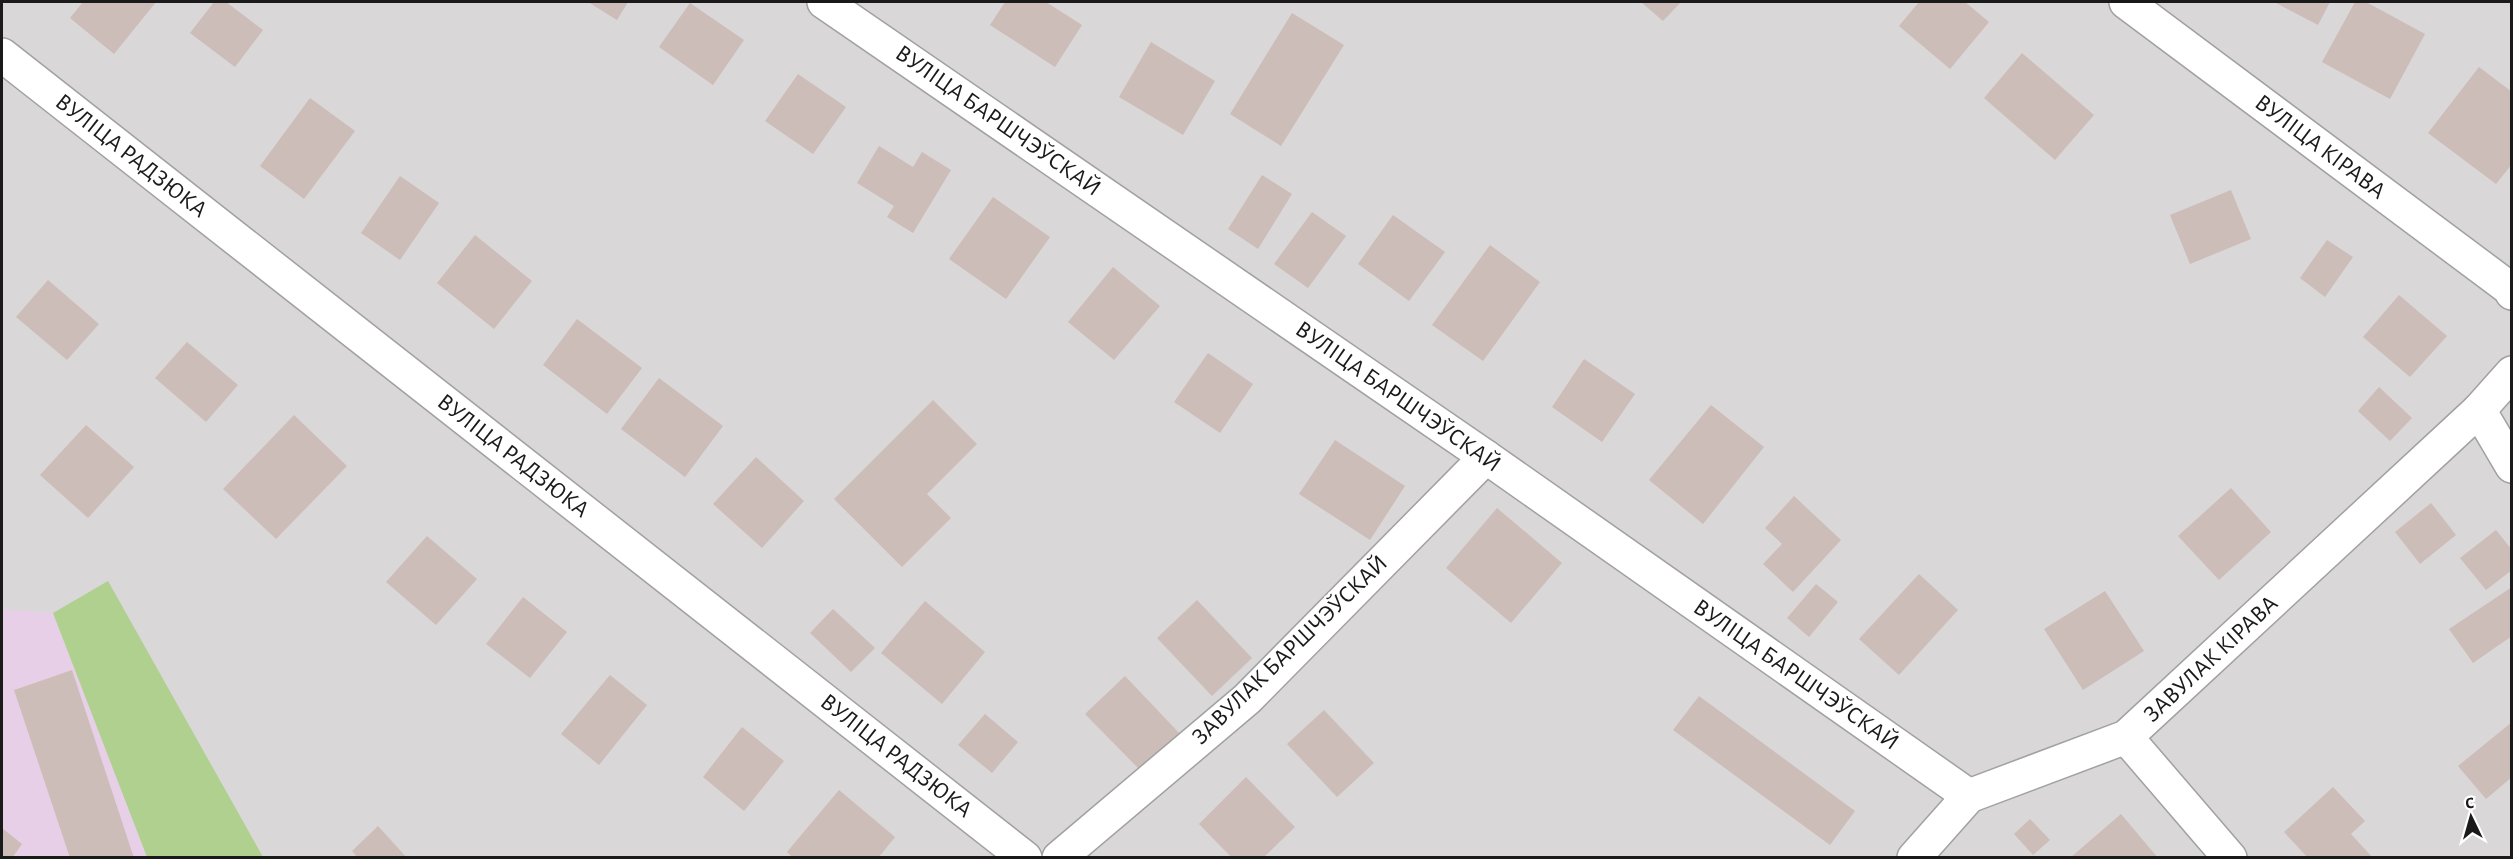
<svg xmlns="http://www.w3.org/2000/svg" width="2513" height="859" font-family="'Alegreya Sans',sans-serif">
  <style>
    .residential { fill: #d9d7d8 }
    .industrial { fill: #e7d0e7 }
    .forest { fill: #afd08f }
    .building { fill: #cdbdb8 }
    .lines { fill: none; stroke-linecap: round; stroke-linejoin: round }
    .minor-casing { stroke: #a1a1a1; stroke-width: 36 }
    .minor { stroke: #fff; stroke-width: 33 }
    .labels { text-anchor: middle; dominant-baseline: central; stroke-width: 4.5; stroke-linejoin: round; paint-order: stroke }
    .street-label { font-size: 24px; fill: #1a1a1a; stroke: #fff }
  </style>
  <rect width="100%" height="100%" fill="#ede6df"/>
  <rect class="residential" x="2" y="2" width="2509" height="855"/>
  <path class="industrial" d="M2 609 53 613 147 857H2Z"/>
  <path class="forest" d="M108 581 263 857H147L53 613Z"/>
  <g class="building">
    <path d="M83 2H156L114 54 70 18Z"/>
    <path d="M214 2H226L263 30 235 67 190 33Z"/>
    <path d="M588 2H628L617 20Z"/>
    <path d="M1005 2H1046L1082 25 1055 67 990 25Z"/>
    <path d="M1641 2H1681L1663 21Z"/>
    <path d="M1919 2H1965L1989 22 1950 69 1899 26Z"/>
    <path d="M2274 2H2330L2318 25Z"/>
    <path d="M2355 2H2366L2425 34 2390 99 2322 62Z"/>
    <path d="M690 3 744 40 713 85 659 47Z"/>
    <path d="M1292 13 1344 45 1281 146 1230 114Z"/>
    <path d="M1151 42 1215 81 1183 135 1119 97Z"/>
    <path d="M2022 53 2094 115 2055 160 1984 98Z"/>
    <path d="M2479 67 2512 92V164L2496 184 2428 133Z"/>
    <path d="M798 74 846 107 813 154 765 121Z"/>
    <path d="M310 98 355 131 304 199 260 166Z"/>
    <path d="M879 146 913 167 922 152 951 170 913 233 887 217 894 206 857 183Z"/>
    <path d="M1262 175 1292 194 1258 249 1228 229Z"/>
    <path d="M400 176 439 203 400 260 361 233Z"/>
    <path d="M2231 190 2251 239 2190 264 2170 215Z"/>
    <path d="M993 197 1050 237 1006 299 949 259Z"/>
    <path d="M1312 212 1346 236 1308 288 1274 264Z"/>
    <path d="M1393 215 1445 252 1409 301 1358 264Z"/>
    <path d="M475 235 532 281 494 329 437 283Z"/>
    <path d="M2327 240 2353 257 2325 297 2300 278Z"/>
    <path d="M1490 245 1540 282 1483 361 1432 325Z"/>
    <path d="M1113 267 1160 306 1114 360 1068 322Z"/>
    <path d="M48 280 99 324 67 360 16 317Z"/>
    <path d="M2399 295 2447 336 2410 377 2363 337Z"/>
    <path d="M577 319 642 368 607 414 543 365Z"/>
    <path d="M187 342 238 385 206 422 155 378Z"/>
    <path d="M1208 353 1253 384 1220 433 1174 402Z"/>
    <path d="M1584 359 1635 394 1602 442 1552 407Z"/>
    <path d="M659 378 723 426 685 477 621 429Z"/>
    <path d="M2379 387 2412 418 2390 441 2358 411Z"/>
    <path d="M933 400 977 444 927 494 951 518 902 567 834 499Z"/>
    <path d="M1711 405 1764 447 1703 524 1649 480Z"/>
    <path d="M294 415 347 466 276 539 223 489Z"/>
    <path d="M86 425 134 467 88 518 40 475Z"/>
    <path d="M1335 440 1405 486 1370 540 1299 494Z"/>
    <path d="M756 457 804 501 762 548 713 504Z"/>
    <path d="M2231 488 2271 532 2219 580 2178 536Z"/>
    <path d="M1794 496 1841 540 1793 592 1763 564 1782 544 1765 528Z"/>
    <path d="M2431 503 2456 535 2420 564 2395 532Z"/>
    <path d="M1497 508 1562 563 1511 623 1446 568Z"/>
    <path d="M2496 530 2512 550V570L2486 590 2460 558Z"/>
    <path d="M427 536 477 579 436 625 386 582Z"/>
    <path d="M1919 574 1958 610 1899 675 1859 639Z"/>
    <path d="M1816 584 1838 602 1809 637 1787 618Z"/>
    <path d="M2512 587V636L2473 663 2449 629Z"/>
    <path d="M2105 591 2144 651 2083 690 2044 629Z"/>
    <path d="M523 597 567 632 530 678 486 644Z"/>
    <path d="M1197 600 1252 658 1212 696 1157 638Z"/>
    <path d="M925 601 985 652 942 704 881 653Z"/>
    <path d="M833 609 875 648 851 672 810 633Z"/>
    <path d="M72 670 134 858H70L14 690Z"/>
    <path d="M610 675 647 705 599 765 561 734Z"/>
    <path d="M1125 676 1180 734 1141 771 1085 714Z"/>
    <path d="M1699 696 1855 811 1830 845 1673 730Z"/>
    <path d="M1324 710 1374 763 1337 797 1287 744Z"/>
    <path d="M985 714 1018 742 992 773 958 745Z"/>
    <path d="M2512 722V777L2486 799 2458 766Z"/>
    <path d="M742 727 784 761 744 811 703 777Z"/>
    <path d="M1246 777 1295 827 1263 858H1232L1199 824Z"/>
    <path d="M2333 787 2365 821 2351 834 2373 858H2308L2284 832Z"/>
    <path d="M839 790 895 837 878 858H793L787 852Z"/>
    <path d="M2121 814 2158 858H2070Z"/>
    <path d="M2030 819 2050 840 2033 855 2014 834Z"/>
    <path d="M378 826 407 858H358L352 851Z"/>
    <path d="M2 828 22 844 12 858H2Z"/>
  </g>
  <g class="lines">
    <defs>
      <g id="minor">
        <path d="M824 2 1486 457 1969 796"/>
        <path d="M2126 2 2509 288 2512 293"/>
        <path d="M2 55 1025 858"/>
        <path d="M2512 373 2479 410 2512 466"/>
        <path d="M2126 737 2230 858"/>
        <path d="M1059 858 1247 699 1486 457"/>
        <path d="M1914 858 1969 796 2126 737 2479 410"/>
      </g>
    </defs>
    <use href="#minor" class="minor-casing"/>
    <use href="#minor" class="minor"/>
  </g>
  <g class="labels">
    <g class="street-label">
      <text transform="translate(998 121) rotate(35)">ВУЛІЦА БАРШЧЭЎСКАЙ</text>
      <text transform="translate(2320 147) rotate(37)">ВУЛІЦА КІРАВА</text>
      <text transform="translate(131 156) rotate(38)">ВУЛІЦА РАДЗЮКА</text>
      <text transform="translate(1398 397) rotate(35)">ВУЛІЦА БАРШЧЭЎСКАЙ</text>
      <text transform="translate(513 456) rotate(38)">ВУЛІЦА РАДЗЮКА</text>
      <text transform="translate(1290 650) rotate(-44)">ЗАВУЛАК БАРШЧЭЎСКАЙ</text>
      <text transform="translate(2211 659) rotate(-43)">ЗАВУЛАК КІРАВА</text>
      <text transform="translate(1796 675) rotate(35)">ВУЛІЦА БАРШЧЭЎСКАЙ</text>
      <text transform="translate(896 756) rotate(38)">ВУЛІЦА РАДЗЮКА</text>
    </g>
  </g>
  <rect width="2513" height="859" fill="none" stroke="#1a1a1a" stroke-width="6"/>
  <g transform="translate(2471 817) rotate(355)" stroke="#ffffff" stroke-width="4.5" paint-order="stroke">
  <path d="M0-4.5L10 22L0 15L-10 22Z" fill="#1a1a1a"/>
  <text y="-9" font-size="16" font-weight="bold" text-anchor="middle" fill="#1a1a1a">С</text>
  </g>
</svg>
